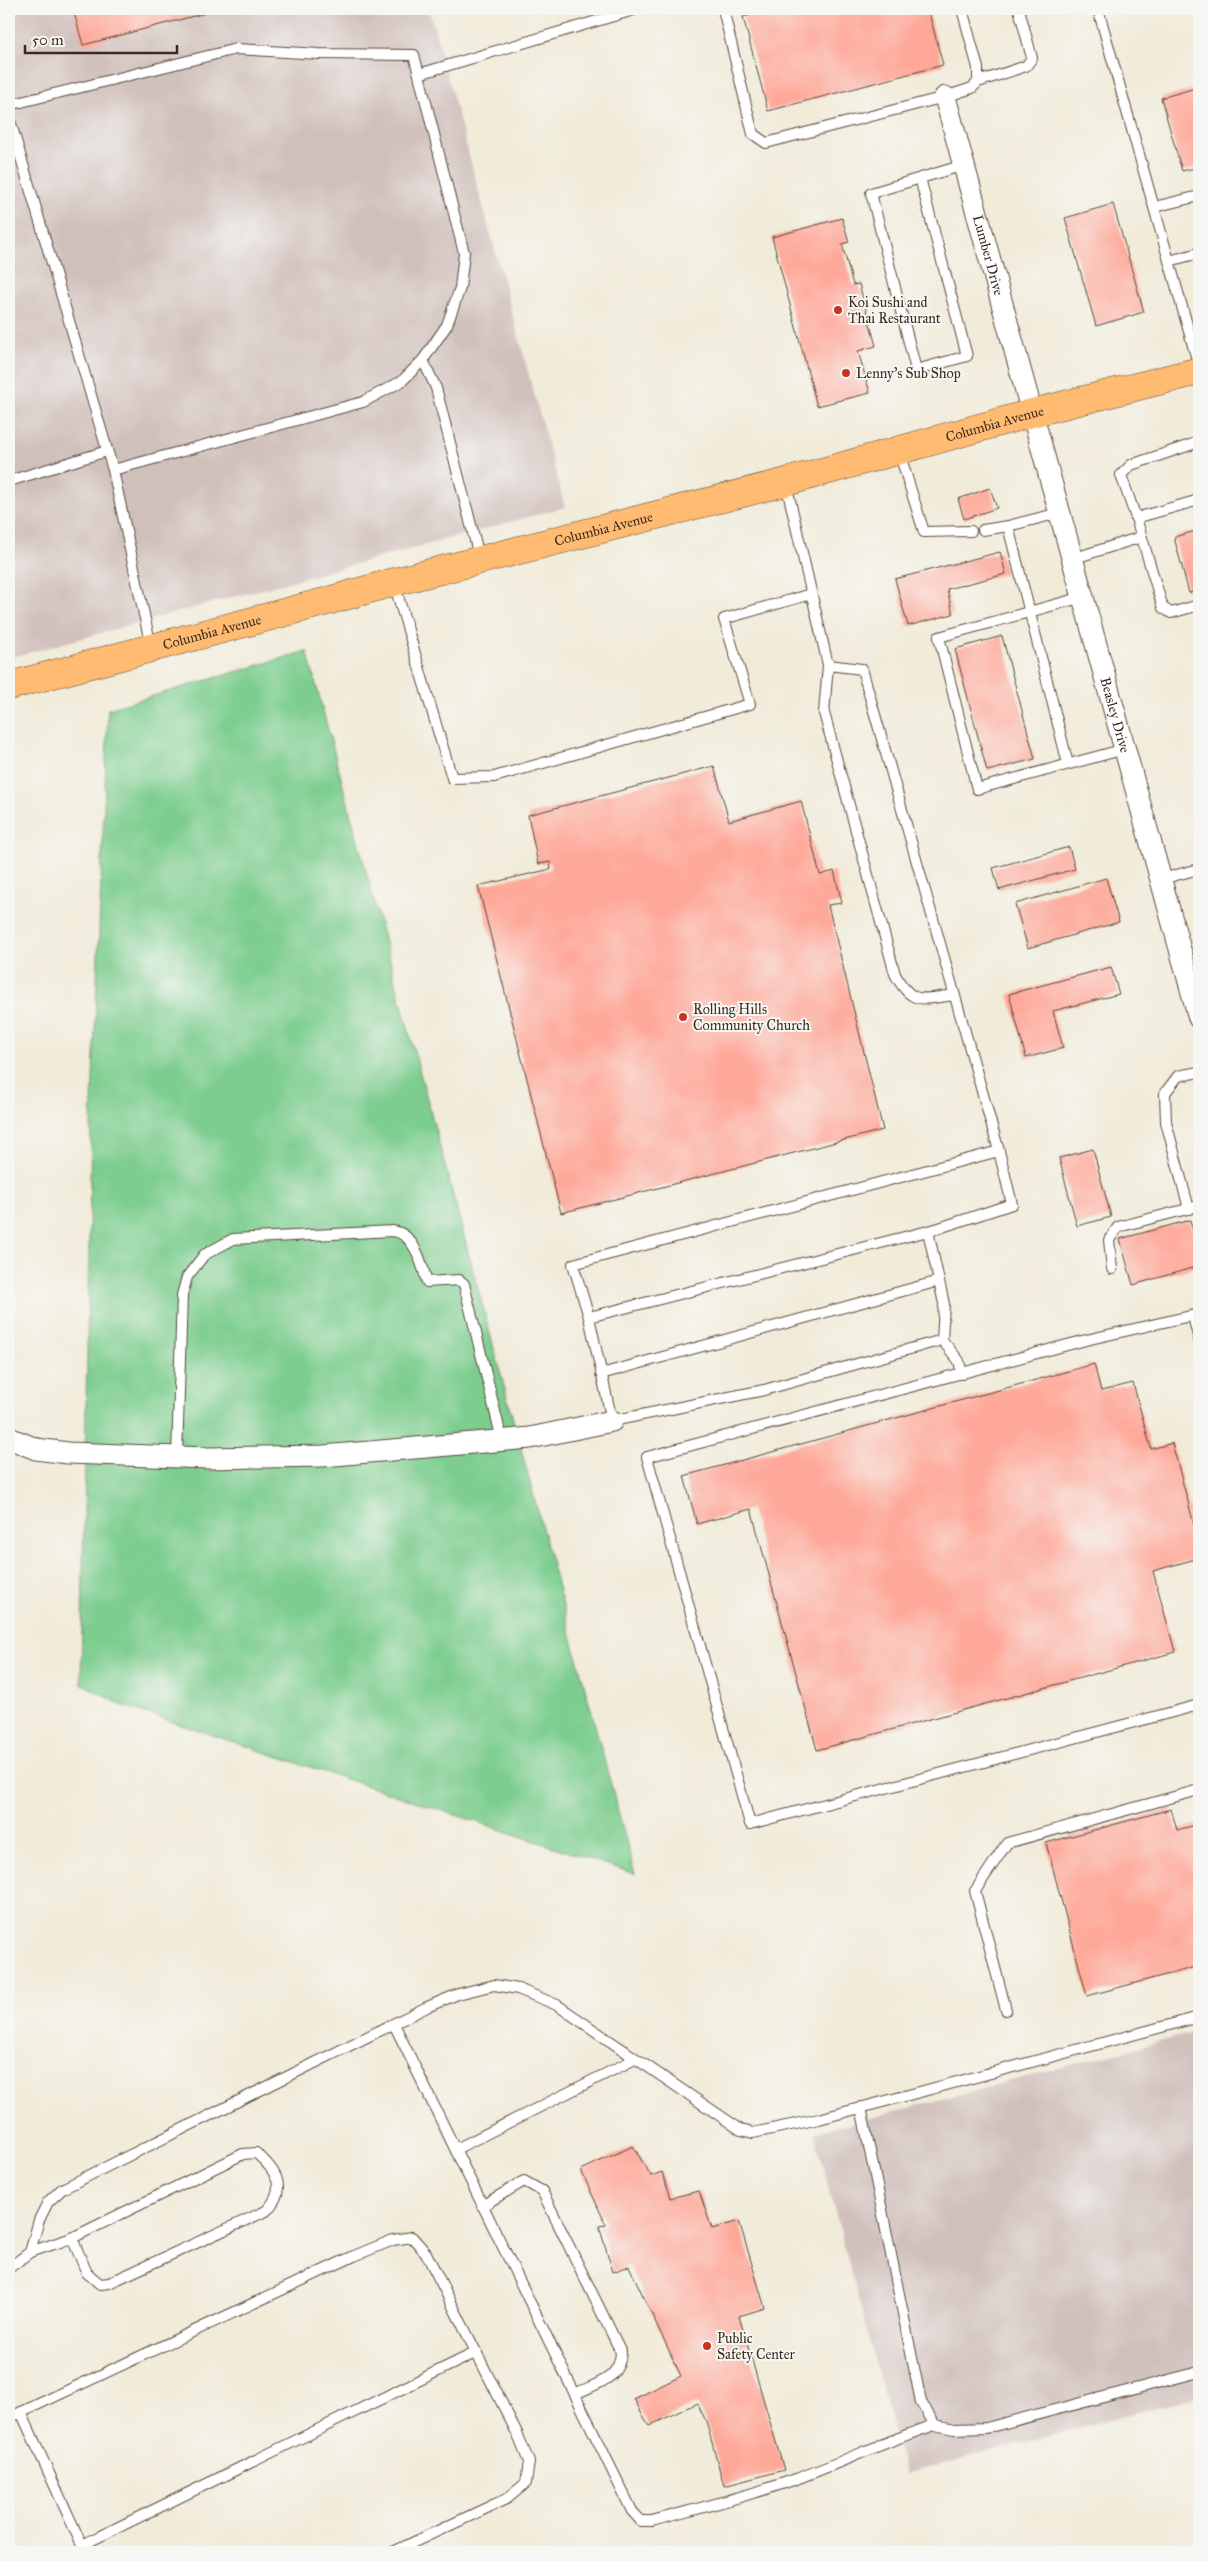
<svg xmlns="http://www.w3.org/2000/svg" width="1208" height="2561" font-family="'IM FELL Great Primer',serif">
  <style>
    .industrial { fill: #d0c0bc }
    .green { fill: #7ccd8e; stroke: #5c7c56 }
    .building { fill: #fea899 }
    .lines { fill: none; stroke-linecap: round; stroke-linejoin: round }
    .lane-casing { stroke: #56473a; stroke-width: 12 }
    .street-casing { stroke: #56473a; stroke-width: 23 }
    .primary-casing { stroke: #56473a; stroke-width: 29 }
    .lane { stroke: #fff; stroke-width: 10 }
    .street { stroke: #fff; stroke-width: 21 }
    .primary { stroke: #ffbb71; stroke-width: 28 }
    .poi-dot { fill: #c8321e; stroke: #f6f6f2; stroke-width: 2 }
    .labels { text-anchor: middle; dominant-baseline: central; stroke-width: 4; stroke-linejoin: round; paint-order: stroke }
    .street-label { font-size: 14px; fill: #3b2a1e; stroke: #f6f6f2 }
    .poi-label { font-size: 14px; fill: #3b2a1e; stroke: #f6f6f2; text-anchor: start }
  </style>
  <rect width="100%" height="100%" fill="#f6f6f2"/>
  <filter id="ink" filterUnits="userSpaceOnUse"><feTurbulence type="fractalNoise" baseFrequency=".02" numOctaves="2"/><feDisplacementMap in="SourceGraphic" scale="10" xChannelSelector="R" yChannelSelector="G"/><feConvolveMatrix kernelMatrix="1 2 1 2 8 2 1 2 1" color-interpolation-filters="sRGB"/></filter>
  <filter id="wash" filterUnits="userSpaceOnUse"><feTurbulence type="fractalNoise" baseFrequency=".0096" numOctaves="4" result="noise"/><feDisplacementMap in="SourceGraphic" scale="20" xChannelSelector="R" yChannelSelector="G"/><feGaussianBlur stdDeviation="1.12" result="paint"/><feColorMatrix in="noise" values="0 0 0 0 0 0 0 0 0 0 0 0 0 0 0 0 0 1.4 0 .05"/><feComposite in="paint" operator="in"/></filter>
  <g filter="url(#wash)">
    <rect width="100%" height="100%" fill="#f1ebd9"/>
    <g class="industrial">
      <path d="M9 9H429L565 507 9 658Z"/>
      <path d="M1199 2031V2396L905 2474 814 2133Z"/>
    </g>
    <path class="green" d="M307 651 635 1874 121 1705 81 1683 91 1126 108 709Z"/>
    <g id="blocks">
      <g class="building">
        <path d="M73 9H221L83 45Z"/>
        <path d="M774 9H928L943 65 768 111 743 17Z"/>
        <path d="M1199 38V50L1196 39Z"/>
        <path d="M1199 87V167L1182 171 1161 98Z"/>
        <path d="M1113 204 1144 312 1096 326 1065 218Z"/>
        <path d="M842 218 849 242 842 244 853 285 859 284 876 346 858 351 870 393 817 406 772 237Z"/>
        <path d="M990 488 997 508 964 519 958 499Z"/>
        <path d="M1199 530V590L1189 593 1174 537Z"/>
        <path d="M1000 552 1006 574 947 589 953 614 908 626 895 579Z"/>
        <path d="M1002 636 1035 759 987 771 955 649Z"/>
        <path d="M714 766 729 821 801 801 820 875 834 871 842 903 828 905 883 1130 561 1213 478 886 551 869 550 862 538 864 528 815Z"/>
        <path d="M1069 847 1075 869 999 890 993 868Z"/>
        <path d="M1106 878 1119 922 1028 948 1015 904Z"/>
        <path d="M1111 967 1119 994 1053 1011 1063 1048 1026 1058 1009 994Z"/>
        <path d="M1093 1149 1111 1217 1077 1226 1059 1158Z"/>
        <path d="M1190 1220 1199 1254V1266L1133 1285 1120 1239Z"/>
        <path d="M1094 1364 1101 1391 1133 1383 1151 1449 1172 1443 1199 1543V1558L1153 1571 1175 1652 817 1750 751 1509 697 1524 684 1476Z"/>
        <path d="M1171 1809 1177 1830 1199 1824V1966L1087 1996 1046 1843Z"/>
        <path d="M633 2146 651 2176 662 2172 670 2198 699 2191 712 2229 739 2221 765 2308 739 2316 784 2470 724 2486 706 2421 697 2403 649 2426 634 2399 681 2376 629 2266 613 2272 599 2226 606 2225 581 2170Z"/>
      </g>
    </g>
  </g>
  <g filter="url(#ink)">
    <use href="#blocks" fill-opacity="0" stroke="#56473a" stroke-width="1"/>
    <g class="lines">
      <defs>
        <g id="lane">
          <path d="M723 9 753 134 766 143 945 97 972 88 978 82 1026 66 1032 58 1019 9"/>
          <path d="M962 9 978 68V82"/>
          <path d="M1098 9 1199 367"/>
          <path d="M419 74 637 9"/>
          <path d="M9 105 236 49 319 54 414 55 464 253 460 288 447 325 423 360 402 381 363 402 113 470"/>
          <path d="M9 117 113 470 151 647"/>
          <path d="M920 178 967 356 916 370 871 193 964 165"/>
          <path d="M1154 207 1199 196"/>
          <path d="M1169 261 1199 253"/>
          <path d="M423 360 436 388 480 560"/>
          <path d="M899 452 924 532 971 531"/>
          <path d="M9 481 107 451"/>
          <path d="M786 483 828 665 862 669 999 1151 1012 1204 939 1228 928 1231 589 1317 612 1421 764 1390 942 1340 944 1304 928 1231"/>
          <path d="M1199 500 1136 518 1163 608 1171 613 1199 605"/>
          <path d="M1059 513 1008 526 1068 764"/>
          <path d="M1136 518 1121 475 1131 465 1199 442"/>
          <path d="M983 530 1008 526"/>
          <path d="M1072 559 1141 537"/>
          <path d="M394 583 452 778 494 777 750 704 724 619 811 594"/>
          <path d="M1083 597 939 637 977 789 1125 749"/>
          <path d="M828 665 824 713 895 974C912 1006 921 999 954 995"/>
          <path d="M1161 879 1199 869"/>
          <path d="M1189 1209 1166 1122 1165 1093 1178 1076 1199 1072"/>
          <path d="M1112 1269 1109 1240 1118 1227 1199 1206"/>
          <path d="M1199 1314 1086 1340 647 1457 750 1824 1199 1705"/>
          <path d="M1193 1316 1199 1340"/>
          <path d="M589 1317 573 1264 999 1151"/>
          <path d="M942 1340 959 1361 962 1374"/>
          <path d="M601 1374 939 1281"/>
          <path d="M177 1457 182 1295 187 1277 204 1255 233 1239 393 1231C414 1233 422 1264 427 1282L459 1280 464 1284 502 1440"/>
          <path d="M1006 2010 975 1891 1007 1843 1199 1790"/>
          <path d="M394 2024 632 2511 641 2521H652C700 2508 749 2496 796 2479 843 2462 888 2440 935 2425"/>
          <path d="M861 2107 921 2402 935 2425 954 2429 986 2428 1199 2372"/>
          <path d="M456 2149 635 2059"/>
          <path d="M482 2206 524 2181 542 2191 621 2352C620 2380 597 2383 575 2394"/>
          <path d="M30 2252 72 2238 243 2154 256 2153C277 2171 288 2189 266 2211L109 2283 100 2284 87 2273 72 2238"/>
          <path d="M9 2268 30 2252 39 2220 48 2202 62 2189 427 2007 458 1994 494 1985 518 1989 557 2005 741 2130 753 2133 819 2119 1199 2017"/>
          <path d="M21 2412 85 2552"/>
          <path d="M9 2418 354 2256 393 2240 412 2237 426 2253 517 2433 529 2462 526 2483 508 2498 393 2552"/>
          <path d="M82 2545 477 2352"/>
        </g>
        <g id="street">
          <path id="s1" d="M945 97 1199 1018"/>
          <path d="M9 1438 36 1449 68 1453 207 1458 323 1456 530 1438 612 1421"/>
        </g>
        <g id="primary">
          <path id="s2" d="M9 686 324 602 394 582 786 482 1032 413 1199 371"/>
        </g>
      </defs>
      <use href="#lane" class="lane-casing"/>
      <use href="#street" class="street-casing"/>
      <use href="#primary" class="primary-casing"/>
      <use href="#lane" class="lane"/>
      <use href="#street" class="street"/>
      <use href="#primary" class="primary"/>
    </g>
  </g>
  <g class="poi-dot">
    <circle cx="838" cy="310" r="5"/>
    <circle cx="846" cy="373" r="5"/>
    <circle cx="683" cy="1017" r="5"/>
    <circle cx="707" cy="2346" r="5"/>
  </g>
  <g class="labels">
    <g class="street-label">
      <text stroke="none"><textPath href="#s1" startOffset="164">Lumber Drive</textPath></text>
      <text stroke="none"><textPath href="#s2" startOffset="1020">Columbia Avenue</textPath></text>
      <text stroke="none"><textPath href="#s2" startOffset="615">Columbia Avenue</textPath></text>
      <text stroke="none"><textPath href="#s2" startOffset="210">Columbia Avenue</textPath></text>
      <text stroke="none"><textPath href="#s1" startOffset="641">Beasley Drive</textPath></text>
    </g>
    <g class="poi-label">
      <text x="848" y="302">Koi Sushi and<tspan x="848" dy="16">Thai Restaurant</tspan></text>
      <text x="856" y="373">Lenny's Sub Shop</text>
      <text x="693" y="1009">Rolling Hills<tspan x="693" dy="16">Community Church</tspan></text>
      <text x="717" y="2338">Public<tspan x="717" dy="16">Safety Center</tspan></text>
    </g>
  </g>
  <rect width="1208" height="2561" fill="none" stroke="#f6f6f2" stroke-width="30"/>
  <path d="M25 45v8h152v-8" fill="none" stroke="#3b2a1e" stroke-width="2.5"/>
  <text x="32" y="45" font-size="15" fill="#3b2a1e" stroke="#f6f6f2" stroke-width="4" paint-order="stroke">50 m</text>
</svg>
